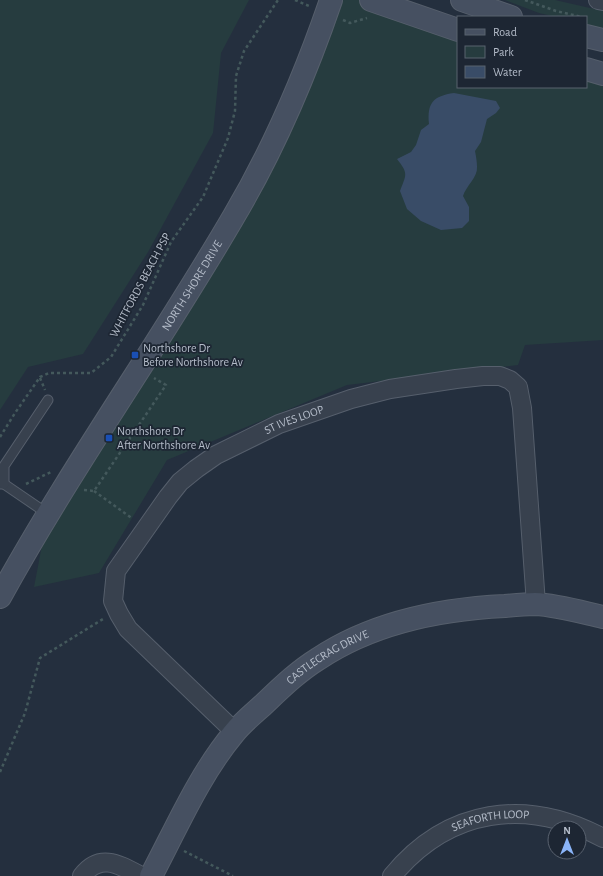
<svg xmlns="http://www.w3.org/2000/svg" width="603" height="876" font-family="'Alegreya Sans',sans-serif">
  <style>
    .green { fill: #263c3f }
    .water { fill: #394c67 }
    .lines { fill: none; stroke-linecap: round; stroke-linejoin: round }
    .lane-casing { stroke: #565f6c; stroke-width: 11 }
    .street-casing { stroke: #565f6c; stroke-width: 20 }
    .secondary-casing { stroke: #565f6c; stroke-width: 24 }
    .path { stroke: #44595c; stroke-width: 2.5; stroke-dasharray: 3 3; stroke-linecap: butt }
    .lane { stroke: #38414e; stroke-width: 9 }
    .street { stroke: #38414e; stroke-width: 18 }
    .secondary { stroke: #465061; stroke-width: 22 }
    .transit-dot { fill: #1a4fb4; stroke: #1d2633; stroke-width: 1.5 }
    .labels { text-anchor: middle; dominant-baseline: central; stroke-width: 3.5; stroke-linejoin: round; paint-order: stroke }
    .street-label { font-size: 12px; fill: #b4bcc9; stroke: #1d2633 }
    .poi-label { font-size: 12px; fill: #b4bcc9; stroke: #1d2633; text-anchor: start }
  </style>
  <rect width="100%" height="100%" fill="#242f3e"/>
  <g class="green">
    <path d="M0 0H249L221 53 213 133 148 252 83 354 28 367 0 410Z"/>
    <path d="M331 0H371L458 30V87H586V69L603 74V340L525 345 518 365 347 385 167 460 99 573 34 587 48 514 255 179Z"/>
    <path d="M505 0H555L603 11V28L586 24V17H556L539 13Z"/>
  </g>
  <path class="water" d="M454 93 496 101 500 108 496 113 487 119 481 142 475 151C476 156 477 162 477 167 478 177 466 186 463 196L469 207V221L462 228 441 230 421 221 407 209 400 191C406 175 409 174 397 159L411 152 416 145 421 130 429 124C427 103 433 96 454 93Z"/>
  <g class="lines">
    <defs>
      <g id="lane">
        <path d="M0 484H4L48 514"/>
        <path d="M4 484V466L48 400"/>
      </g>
      <g id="street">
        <path d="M598 0 603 1"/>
        <path id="s1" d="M235 732 128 629 119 614 113 601 116 571 168 497 180 482 196 469 216 455 279 424 351 399 390 389 456 379 483 376H500L510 380 518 387 522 408 536 604"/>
        <path d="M82 876C100 852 120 865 141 876"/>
        <path id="s2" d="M392 876C448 808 526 797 603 838"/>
      </g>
      <g id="secondary">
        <path d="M371 0 458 30"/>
        <path d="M462 0 511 17"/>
        <path d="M586 36 603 40"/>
        <path d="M586 69 603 74"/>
        <path id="s3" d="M0 597C72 466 159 345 234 216 273 150 306 73 331 0"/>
        <path id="s4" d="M151 876C177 827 199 775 234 733 242 723 253 714 263 705 280 689 297 672 318 659 372 623 441 609 505 606 515 605 525 604 535 604 557 605 581 612 603 617"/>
      </g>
    </defs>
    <use href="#lane" class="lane-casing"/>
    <use href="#street" class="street-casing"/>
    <use href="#secondary" class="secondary-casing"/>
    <g class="path">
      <path d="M295 0 309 6"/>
      <path d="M525 0 556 11 582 17"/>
      <path d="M343 20 350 23 367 18"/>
      <path d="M40 378 45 390"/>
      <path d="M0 437 15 413 40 377 49 373H91L111 357 143 305 171 242 203 197 228 138 235 111 236 76 244 51 278 0"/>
      <path d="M26 484 51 472H52"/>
      <path d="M84 490 94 491 166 385 154 378"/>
      <path d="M94 491 133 519"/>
      <path d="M0 772 25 713 40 658 103 619"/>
      <path d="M184 851 233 876"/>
    </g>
    <use href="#lane" class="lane"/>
    <use href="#street" class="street"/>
    <use href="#secondary" class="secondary"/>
  </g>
  <g class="transit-dot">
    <rect x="131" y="351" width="8" height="8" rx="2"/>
    <rect x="105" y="434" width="8" height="8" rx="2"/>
  </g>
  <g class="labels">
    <g class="street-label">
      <text transform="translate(140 285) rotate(-62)">WHITFORDS BEACH PSP</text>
      <text stroke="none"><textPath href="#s3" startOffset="366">NORTH SHORE DRIVE</textPath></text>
      <text stroke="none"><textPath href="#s1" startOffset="451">ST IVES LOOP</textPath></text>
      <text stroke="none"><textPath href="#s4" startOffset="287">CASTLECRAG DRIVE</textPath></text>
      <text stroke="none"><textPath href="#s2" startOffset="117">SEAFORTH LOOP</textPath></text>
    </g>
    <g class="poi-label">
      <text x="143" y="348">Northshore Dr<tspan x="143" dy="14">Before Northshore Av</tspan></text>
      <text x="117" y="431">Northshore Dr<tspan x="117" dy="14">After Northshore Av</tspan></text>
    </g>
  </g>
  <rect x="457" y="16" width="130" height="72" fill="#1d2633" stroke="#59626f"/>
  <rect x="465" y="29" width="20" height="6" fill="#465061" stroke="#59626f"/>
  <text x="493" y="36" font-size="12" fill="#b4bcc9">Road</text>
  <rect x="465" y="46" width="20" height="12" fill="#263c3f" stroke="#59626f"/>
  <text x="493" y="56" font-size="12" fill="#b4bcc9">Park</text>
  <rect x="465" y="66" width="20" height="12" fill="#394c67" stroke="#59626f"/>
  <text x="493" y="76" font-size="12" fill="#b4bcc9">Water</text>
  <g transform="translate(567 840)"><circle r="19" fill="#1d2633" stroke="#59626f"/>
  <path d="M0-3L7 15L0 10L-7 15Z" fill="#8ab4f8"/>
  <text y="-6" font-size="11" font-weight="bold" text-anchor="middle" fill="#b4bcc9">N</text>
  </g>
</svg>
